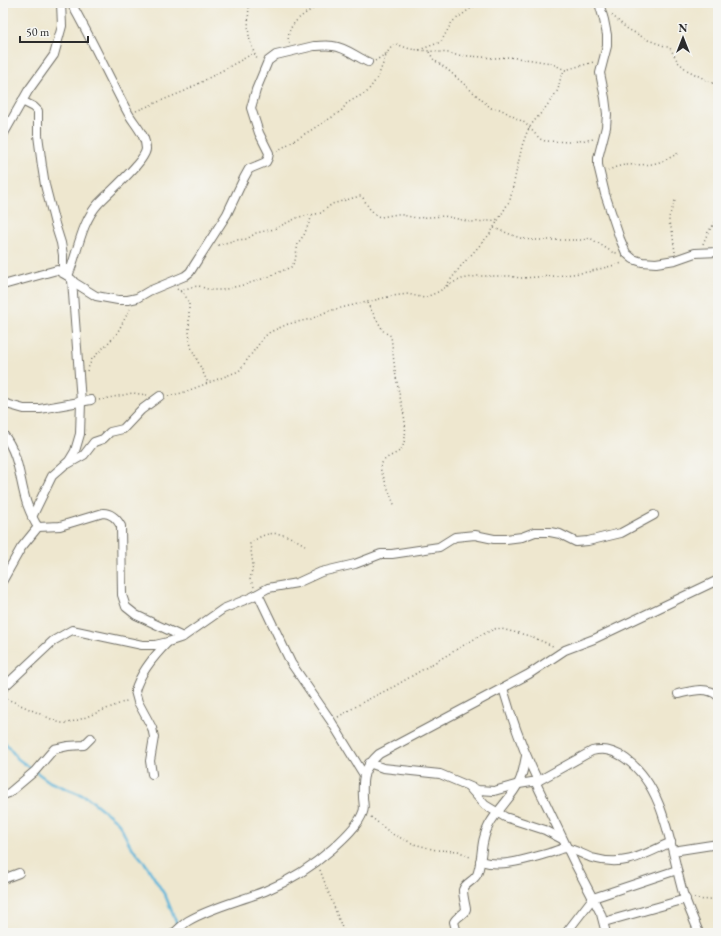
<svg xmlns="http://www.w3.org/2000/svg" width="721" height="936" font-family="'EB Garamond',serif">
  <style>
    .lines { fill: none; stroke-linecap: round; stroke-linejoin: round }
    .stream { stroke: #5db5da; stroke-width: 2.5 }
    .minor-casing { stroke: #6f6d64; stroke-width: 10 }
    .path { stroke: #6f6d64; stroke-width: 1.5; stroke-dasharray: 1 3; stroke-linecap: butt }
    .minor { stroke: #fff; stroke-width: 8 }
  </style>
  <rect width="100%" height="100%" fill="#f6f6f2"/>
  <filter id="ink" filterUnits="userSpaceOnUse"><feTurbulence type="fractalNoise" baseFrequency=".025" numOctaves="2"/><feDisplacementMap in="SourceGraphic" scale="8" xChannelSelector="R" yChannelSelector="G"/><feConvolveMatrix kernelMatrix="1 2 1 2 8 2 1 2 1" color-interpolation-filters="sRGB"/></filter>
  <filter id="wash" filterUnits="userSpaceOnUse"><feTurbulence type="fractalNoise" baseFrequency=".012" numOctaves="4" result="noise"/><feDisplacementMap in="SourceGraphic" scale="16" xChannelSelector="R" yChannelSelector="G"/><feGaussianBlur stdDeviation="0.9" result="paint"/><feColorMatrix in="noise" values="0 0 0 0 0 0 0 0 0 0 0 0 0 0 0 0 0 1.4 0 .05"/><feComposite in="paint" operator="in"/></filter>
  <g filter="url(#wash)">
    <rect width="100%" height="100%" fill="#eee7cf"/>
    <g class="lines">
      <path class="stream" d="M3 740 18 759 50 782 87 797 118 822 130 845 145 863 166 897 178 927"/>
    </g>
  </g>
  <g filter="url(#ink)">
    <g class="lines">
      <defs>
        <g id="minor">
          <path d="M599 3 604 20 607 35V46L600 73 605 98 607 114 606 127 598 158V165L605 194 620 239 626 253 633 259 642 262 656 263 675 260 695 253 718 252"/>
          <path d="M22 101 34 107 38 111V135L42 166 45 185 55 224 61 243 63 255V272"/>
          <path d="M3 135 28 91 54 55 62 26 61 3"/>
          <path d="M68 276C78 252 81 222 99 203 108 193 145 162 146 149 146 134 133 123 127 111 108 75 91 38 71 3"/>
          <path d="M3 285 57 270 68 276 75 283 96 296 118 300H128L137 298 149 291 185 276 190 272 195 264 227 214 244 178 249 169 266 162 268 158 269 153 259 133 251 108 256 90 268 61 276 55 314 46C320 46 327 45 333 46 345 47 357 57 368 62"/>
          <path d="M3 403 24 409H40L91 400"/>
          <path d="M3 434C20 455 19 480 27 504 30 512 33 520 38 527L60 526 103 513C111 513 117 519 121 526L122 595 126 607 136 615 183 637"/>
          <path d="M68 464 84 455 94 442 103 439 110 432 123 429 141 410 160 396"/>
          <path d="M32 517 52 476 69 461 75 451 80 434 81 402 72 280"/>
          <path d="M3 580 21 548 38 527"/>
          <path d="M258 594 291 663 331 721 364 775"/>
          <path d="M3 688 53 641 72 630 142 645H155L168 642 183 637 223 609 252 597 268 588 297 583 321 572 355 564 381 554H392L439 547 455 537 475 535 494 539H506L522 537 535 532H550L560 534 576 542 588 541 621 533 654 515"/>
          <path d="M503 688C512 720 523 750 538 781"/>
          <path d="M678 694C692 691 707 686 718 696"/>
          <path d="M369 763 383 768 440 774 478 790 494 791 519 784 538 781 592 751C605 748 615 751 626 759 666 788 670 849 683 893 688 907 694 920 699 933"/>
          <path d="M152 774 150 761 154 737 152 728 138 702 135 691C140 673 154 656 168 642"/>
          <path d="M535 781 575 864 601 914 606 933"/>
          <path d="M469 787 485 805 505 817 545 830 562 839"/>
          <path d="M3 795 9 793 35 771 54 749 68 746 84 745 91 738"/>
          <path d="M673 851 718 844"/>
          <path d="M480 861C502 868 527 859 549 853 554 852 561 848 566 848 571 848 586 856 592 858 624 867 642 856 671 842"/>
          <path d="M3 879 19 873"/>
          <path d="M604 922 686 899"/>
          <path d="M174 933C179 929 183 924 188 921 212 907 240 901 265 891 289 881 313 866 332 849 342 840 359 825 363 812 365 808 363 802 363 797 362 776 363 769 379 754L529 674 565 650 594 639 718 580"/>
          <path d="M457 933 454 922C457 916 465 914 466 909 465 903 463 896 463 890 465 882 476 881 478 872 483 856 480 841 489 825 497 810 513 796 519 782 523 774 524 765 526 756"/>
          <path d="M566 933 593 898 677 870"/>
        </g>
      </defs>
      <use href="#minor" class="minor-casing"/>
      <g class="path">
        <path d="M249 3C248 29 246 37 258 61"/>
        <path d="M612 15 626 28 648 40 670 48 678 62 687 70 718 86"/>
        <path d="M289 43C284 23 308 12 322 3"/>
        <path d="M419 50 441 42 452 22 478 3"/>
        <path d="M429 52 434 60 448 70 491 108 500 109 525 123 540 139 545 141 571 142 594 139"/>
        <path d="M375 61 387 53 392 46 396 44 410 49 449 53 456 55 495 58 509 57 532 60 551 63 565 70 594 62"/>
        <path d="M136 111 185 91 254 53"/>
        <path d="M277 151 334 116 342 110 347 103 367 92 378 77 387 53"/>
        <path d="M608 171C621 162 637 166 652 164 662 162 670 158 678 153"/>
        <path d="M494 228 520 238 531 240H583L590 238 612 252 617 253"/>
        <path d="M703 244 708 232 718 219"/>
        <path d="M218 245 236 240 247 239 256 233 274 229 299 217 321 213 332 204 360 196 363 198 369 208 377 216 381 217 398 214 416 218 444 216 471 222 490 221 499 219"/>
        <path d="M675 252 672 230 669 223V217L676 198"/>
        <path d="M446 286 461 266 490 234 510 200 522 146 527 132 531 125 546 107 558 90 561 76 565 70"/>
        <path d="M177 289 185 295 189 303V332L191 347 208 383"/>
        <path d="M180 291 191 287 199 286 210 290H222L247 284 268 277 291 267 295 261 298 243 304 235 312 216"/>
        <path d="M367 303 384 332 391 336C393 352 394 367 397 382 400 403 410 425 403 446 400 456 383 454 380 468L395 507"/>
        <path d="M87 371 92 359 116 335 130 309"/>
        <path d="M168 396 182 393 239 371 264 337 270 332 288 324 311 319 328 311 392 296 408 294 424 298 438 292 452 283 462 279 478 276H510L520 278 556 276 588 272 623 263"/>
        <path d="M99 400 133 393 147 395"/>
        <path d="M254 587 250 579 253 565 250 544C269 527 285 533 305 545"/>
        <path d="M3 697 60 723H68L81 719 129 700"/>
        <path d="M338 717 365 701 395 686 481 635 497 628 530 636 555 647"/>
        <path d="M371 817 392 834 414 844 436 850 458 851 472 858"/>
        <path d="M320 870 344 933"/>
        <path d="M694 898 704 900 718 898"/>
      </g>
      <use href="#minor" class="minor"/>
    </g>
  </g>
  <rect width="721" height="936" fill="none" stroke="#f6f6f2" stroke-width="16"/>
  <g transform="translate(683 38)" stroke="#f6f6f2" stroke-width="3" paint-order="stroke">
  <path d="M0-3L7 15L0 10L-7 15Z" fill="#2b2b2b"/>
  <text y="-6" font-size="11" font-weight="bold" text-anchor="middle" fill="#2b2b2b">N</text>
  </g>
  <path d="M20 36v6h68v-6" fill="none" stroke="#2b2b2b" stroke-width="2"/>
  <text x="26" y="36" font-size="12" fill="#2b2b2b" stroke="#f6f6f2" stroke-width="3" paint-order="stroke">50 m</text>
</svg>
